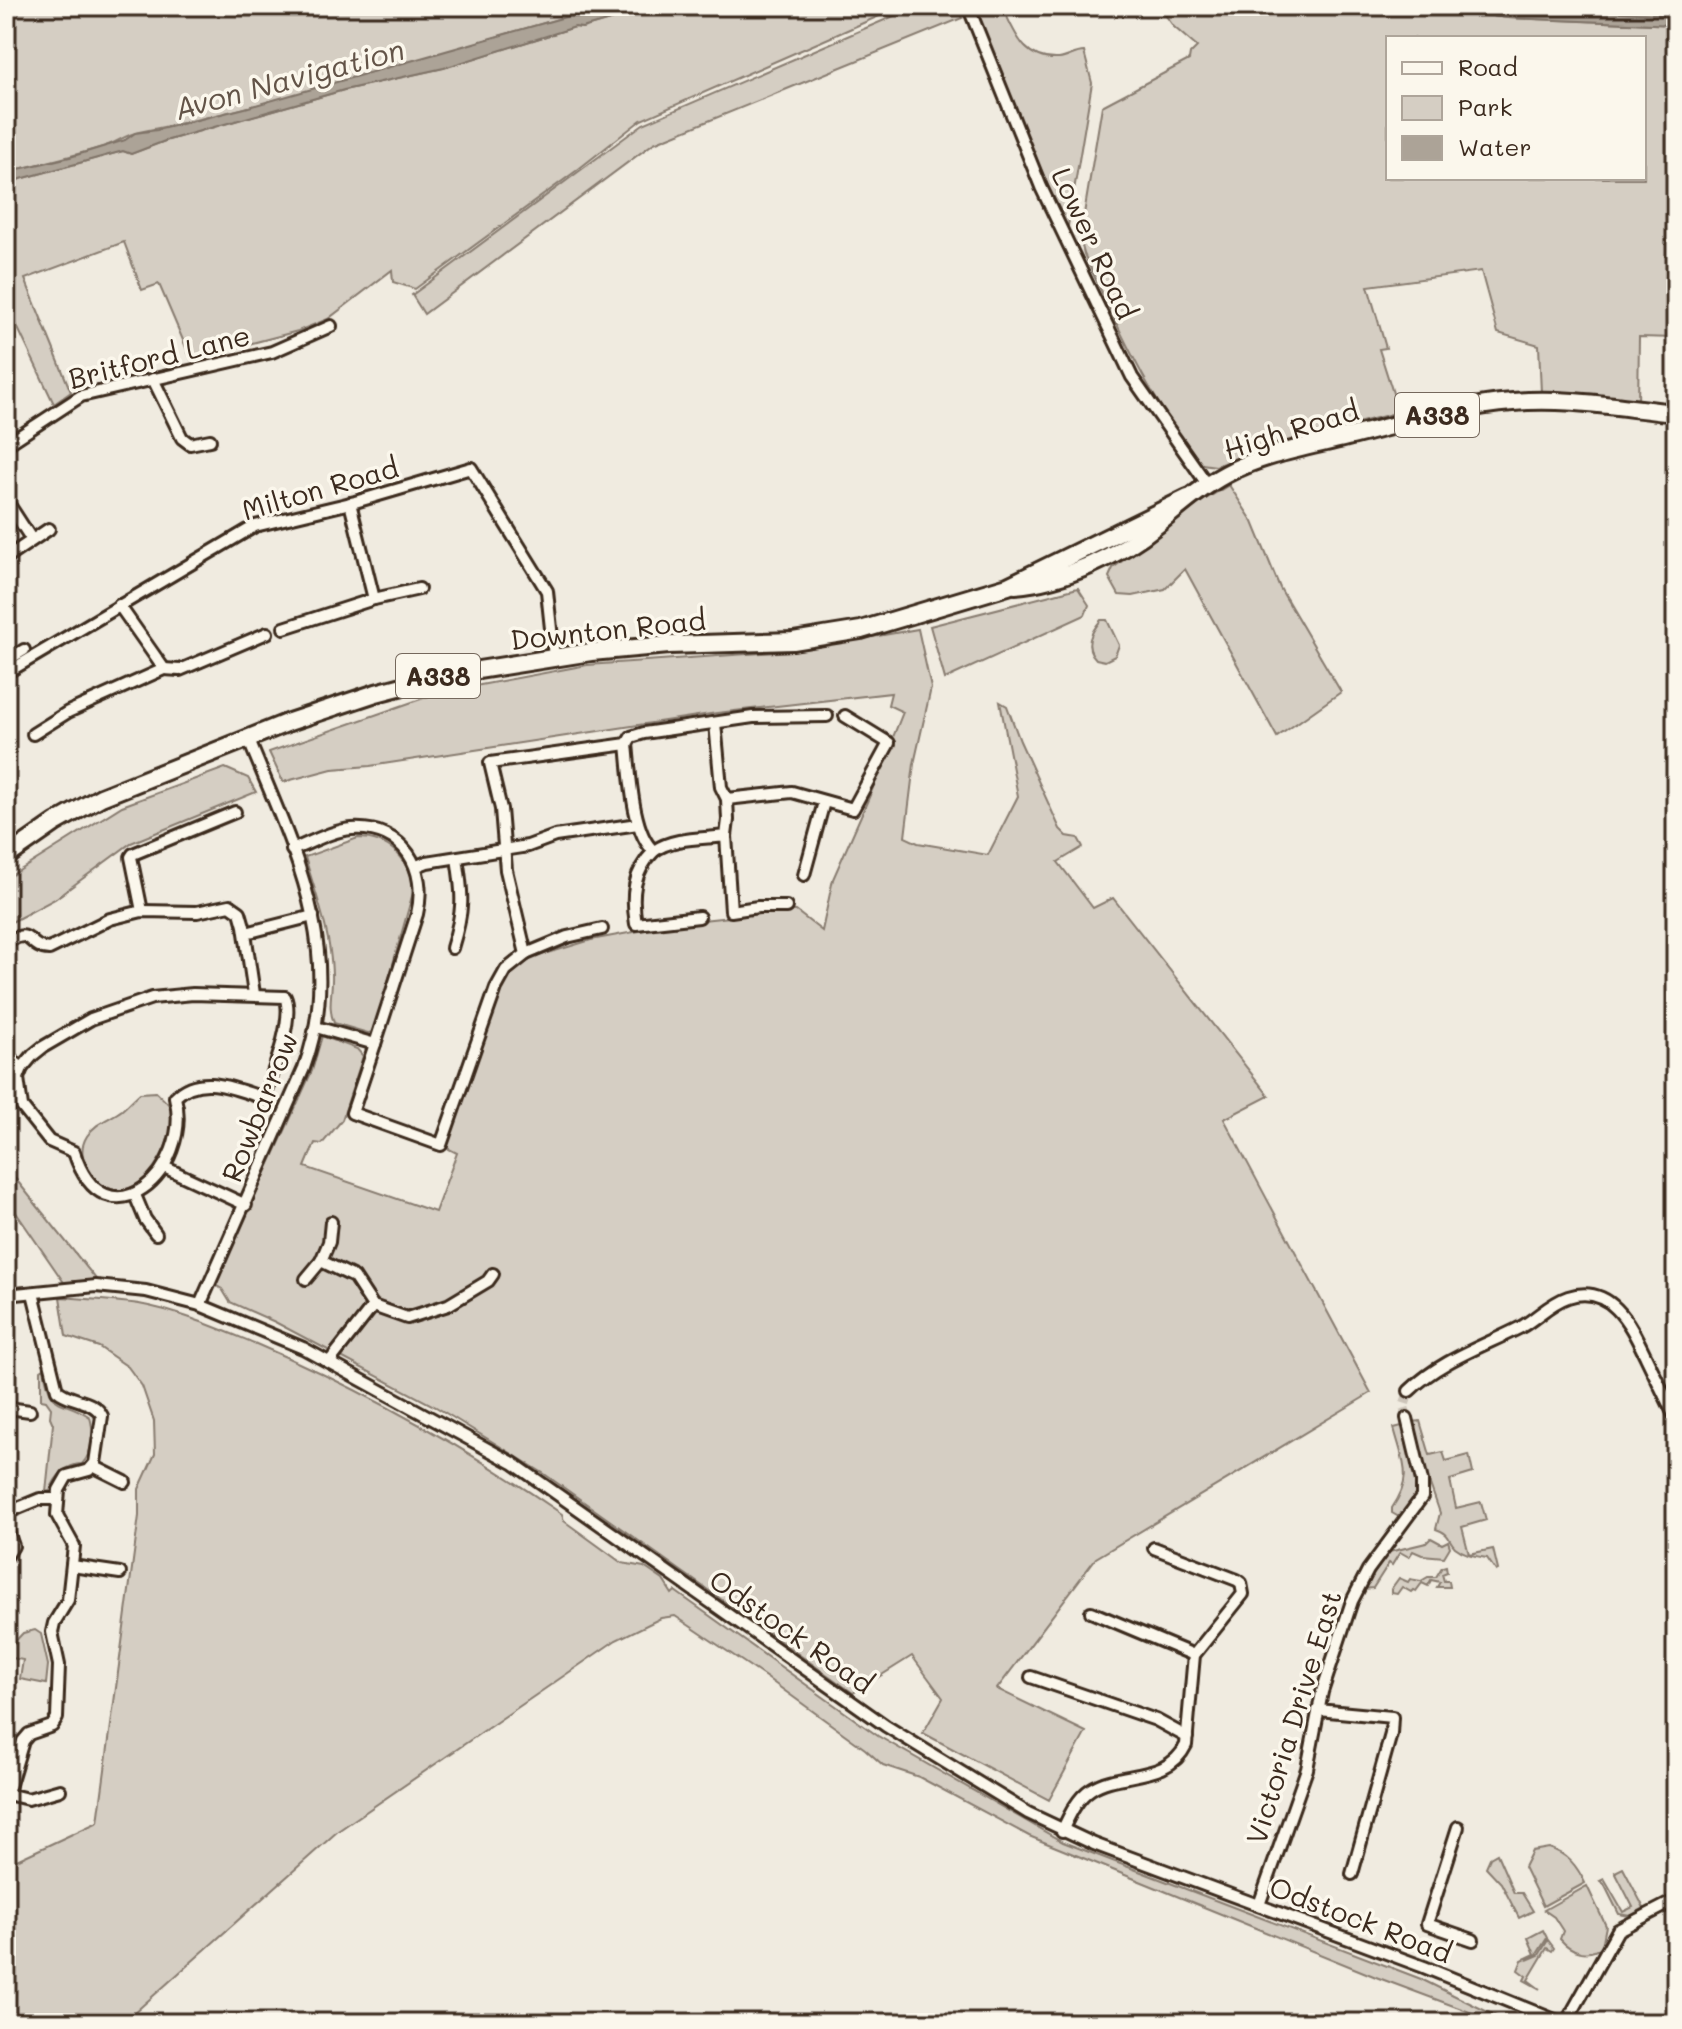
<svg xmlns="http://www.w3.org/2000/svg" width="1682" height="2029" font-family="Mali,sans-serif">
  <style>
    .green { fill: #d5cec3; stroke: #887c70; stroke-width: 2; fill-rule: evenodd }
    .water { fill: #aca397; stroke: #7f7367; stroke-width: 2 }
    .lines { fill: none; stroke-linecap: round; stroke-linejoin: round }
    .shore { stroke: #685a4e; stroke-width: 2 }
    .stream { stroke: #7f7367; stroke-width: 3 }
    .minor-tunnel { stroke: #ccc4b9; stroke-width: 10; stroke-dasharray: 10 5; stroke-linecap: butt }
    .minor-casing { stroke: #3b2a1e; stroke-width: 16 }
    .highway-casing { stroke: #3b2a1e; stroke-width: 22 }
    .minor { stroke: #fbf7ec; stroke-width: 10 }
    .highway { stroke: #fbf7ec; stroke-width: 16 }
    .labels { text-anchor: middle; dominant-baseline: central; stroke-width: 7; stroke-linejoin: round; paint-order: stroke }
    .shield { fill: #fbf7ec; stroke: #75685c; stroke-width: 2 }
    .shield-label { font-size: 26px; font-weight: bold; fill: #3b2a1e }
    .street-label { font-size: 28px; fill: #3b2a1e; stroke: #fbf7ec }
    .water-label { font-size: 30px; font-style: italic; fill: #635448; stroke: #fbf7ec }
  </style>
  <rect width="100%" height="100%" fill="#f0ebe0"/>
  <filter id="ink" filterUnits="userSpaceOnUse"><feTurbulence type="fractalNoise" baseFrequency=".0125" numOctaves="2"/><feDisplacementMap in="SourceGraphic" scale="16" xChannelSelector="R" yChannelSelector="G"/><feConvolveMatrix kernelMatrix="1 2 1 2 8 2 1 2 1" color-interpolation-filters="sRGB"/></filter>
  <g filter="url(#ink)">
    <g class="green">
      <path d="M6 6H578L579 13C433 54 288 103 139 132 128 134 117 142 106 146 73 156 40 164 6 172Z"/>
      <path d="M658 6H902L641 120 576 171 415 289 393 282 392 270 328 319 298 331 191 359 159 284 142 290 124 242 25 279 71 392 54 404 6 303V183L123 151 131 154 165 141 344 90 443 68 575 27 582 28Z"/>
      <path d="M917 6H956L962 18 654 143 424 314 412 295 643 124Z"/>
      <path d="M973 6H1002C1015 33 1023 61 1059 59 1068 58 1075 52 1084 52L1092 83 1067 232Z"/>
      <path d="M1159 6H1414L1508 18 1676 25V338L1639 337 1638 406 1571 394 1541 393 1539 345 1498 333 1481 271 1368 286 1386 348 1379 349 1399 412 1256 450 1216 466 1202 464C1150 402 1118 327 1084 254L1080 238 1102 106 1189 60 1190 54 1197 47 1174 27ZM1388 38H1644V178H1388Z"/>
      <path d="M1511 6H1676V15Z"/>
      <path d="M1229 485 1253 522 1280 588 1341 692 1277 737 1185 569 1165 589 1133 596 1119 595 1109 577 1113 568 1201 502Z"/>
      <path d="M1078 588 1089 605 1085 615 945 679 930 626Z"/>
      <path d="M1101 620H1107L1119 645 1115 656 1105 661 1096 659C1083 646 1091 632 1101 620Z"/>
      <path d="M918 629 931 688 914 764 905 837 918 843 988 855 1018 796 1000 702 1007 706 1020 741 1060 829 1067 836 1078 838 1083 847 1058 862 1093 908 1113 898 1269 1096 1224 1119 1371 1393 1096 1558 997 1689 1086 1732 1049 1800 923 1733 943 1698 912 1656 853 1693 543 1473 436 1407 275 1322 230 1302 222 1289 215 1285 312 1071 322 1036 357 1049 363 1056 342 1120 322 1144 315 1143 305 1167 435 1212 457 1153 445 1147 501 988 522 961 591 940 693 921 730 917 756 910 796 911 822 931 833 879 870 795 903 712 888 705 891 693 717 713 370 766 332 769 283 782 269 752 438 693 587 665 792 651Z"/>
      <path d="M225 768 248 778 256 792 131 843 55 899 6 925V879L122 806Z"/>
      <path d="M358 838C389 838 410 859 414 889L374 1032 368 1033 334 1023C327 1006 333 992 332 974 331 934 316 895 305 857Z"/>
      <path d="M156 1092C160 1096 166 1101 169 1105 182 1128 148 1200 112 1189 102 1186 93 1181 88 1171 82 1160 80 1147 87 1136 96 1122 110 1119 122 1110 128 1105 134 1098 140 1093Z"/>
      <path d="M6 1167 96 1279 65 1284 6 1198Z"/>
      <path d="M60 1297C86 1299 113 1300 139 1304 178 1311 217 1328 254 1343 362 1389 465 1447 562 1514L564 1521 622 1563 644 1567 663 1580 672 1594 675 1591 878 1736 1063 1842 1421 1979 1502 2019 1519 2023H1499L1376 1977 1029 1836 919 1777 883 1765 865 1749 767 1678 675 1616 661 1618 616 1640 338 1831 123 2023H6L8 1930 6 1865 98 1822 139 1516V1489L155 1454 154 1421 142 1386 128 1367 99 1347 66 1336Z"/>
      <path d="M44 1368C51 1414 61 1397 90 1417 94 1431 93 1453 82 1464 66 1464 55 1477 50 1491L46 1492 53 1424 50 1417 51 1408 46 1401 41 1400V1370Z"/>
      <path d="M1404 1419C1410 1446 1434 1501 1399 1517L1392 1513V1508C1414 1476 1403 1463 1394 1428L1402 1426 1401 1420Z"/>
      <path d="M1420 1421 1430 1455 1443 1452 1446 1461 1469 1455 1473 1473 1450 1480 1456 1508 1481 1502 1486 1520 1462 1527 1469 1554 1493 1549 1498 1570 1496 1571 1487 1558C1475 1556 1465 1555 1455 1547 1447 1539 1451 1534 1436 1529L1440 1513 1422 1461 1412 1422Z"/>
      <path d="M1431 1538 1442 1544 1448 1541 1450 1547 1444 1557 1422 1555 1413 1551 1409 1557 1400 1552 1392 1565 1389 1563 1373 1588 1363 1589 1389 1552 1426 1543Z"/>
      <path d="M1446 1566 1447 1572 1442 1574 1444 1581H1449L1450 1587H1437L1440 1582 1431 1580 1428 1586 1422 1583 1416 1591 1413 1590 1411 1592 1402 1587 1397 1594 1391 1593V1589L1399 1578 1408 1582 1410 1579 1421 1581 1428 1577H1436L1442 1567Z"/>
      <path d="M35 1630 41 1634 48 1665 46 1684 20 1679 23 1660 6 1657V1651L23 1633Z"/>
      <path d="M1549 1848C1568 1854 1577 1866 1585 1883L1543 1906 1524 1867 1532 1851Z"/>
      <path d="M1497 1854 1514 1893H1522L1533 1911 1519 1918 1501 1883 1486 1867 1490 1858Z"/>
      <path d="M1623 1868 1644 1908 1630 1916 1619 1914 1604 1884 1600 1881 1604 1879 1623 1912 1633 1907 1615 1872Z"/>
      <path d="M1587 1886 1606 1926 1602 1946C1589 1958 1571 1952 1560 1939L1563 1931 1554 1917 1544 1910Z"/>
      <path d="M1543 1930 1547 1938 1537 1954 1527 1960 1539 1955 1548 1940 1554 1948 1552 1951 1547 1948 1528 1980 1540 1989 1524 1980 1526 1976 1518 1970 1522 1960 1535 1954 1528 1938Z"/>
    </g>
    <g class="water">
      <path d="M604 6H658L582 28 575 27 444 68 344 90 165 141 131 154 123 151 6 183V172L70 157 125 140 135 133 157 130 245 108Z"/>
      <path d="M1411 6H1511L1676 15V25L1508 18Z"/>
    </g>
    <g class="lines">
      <path class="shore" d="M1470 6 1559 13 1563 6"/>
      <path class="stream" d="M580 6 582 15"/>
      <path class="minor-tunnel" d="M1407 1418 1404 1407 1409 1391"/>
      <defs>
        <g id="minor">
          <path d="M968 6 1041 187 1132 377 1207 484"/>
          <path d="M153 379 182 438 190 444 210 440"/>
          <path d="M6 445 81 396 272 352 331 326"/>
          <path d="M6 500 32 540"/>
          <path d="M350 503 374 599"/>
          <path d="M6 558 49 529"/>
          <path d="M284 628 374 599 419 589"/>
          <path d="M6 661 24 650"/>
          <path d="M164 669 180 670 267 633"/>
          <path d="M6 673 255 526 355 502 471 468 547 591 554 657"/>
          <path d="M715 723 721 787 727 799 728 820 726 836"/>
          <path d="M33 734 68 712 164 669 119 605"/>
          <path d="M627 744C630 772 632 834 654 851 633 872 631 895 636 924L699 917"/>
          <path d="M627 744 631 737 644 733 753 717 827 716"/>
          <path d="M727 799 792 792 853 809 889 743 845 716"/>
          <path d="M292 850C310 843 333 830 352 829 404 826 428 869 417 914L375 1044 316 1027"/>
          <path d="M654 851C673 837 703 839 726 836L731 911 758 907H786"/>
          <path d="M417 866 427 862 528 846 555 836 638 824"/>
          <path d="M804 875 824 802"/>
          <path d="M142 911 131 857 133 854 235 812"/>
          <path d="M246 933 313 916"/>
          <path d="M6 943C33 925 26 948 49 949L110 919 142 911 197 912 230 905 240 912 244 926 254 994"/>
          <path d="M452 948C464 910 463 896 457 858"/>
          <path d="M526 954 567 937 602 929"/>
          <path d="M193 994 285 997C295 1018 272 1075 264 1098 234 1089 201 1072 175 1097 194 1170 105 1249 74 1152L49 1141 22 1107 18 1078 22 1068 33 1055 43 1047 91 1019 152 998Z"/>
          <path d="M375 1044 352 1113 441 1145 496 988 506 970 526 954 506 870 501 809 490 763 627 744"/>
          <path d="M6 1055 22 1068"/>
          <path d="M164 1167 246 1205"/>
          <path d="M135 1195 145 1219 156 1234"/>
          <path d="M321 1261 329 1242 331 1222"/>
          <path d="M306 1279 321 1261 354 1277 373 1306 407 1318 448 1305 488 1281 493 1274"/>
          <path d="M33 1293 57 1390C70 1402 94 1399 102 1416L95 1463 89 1470 67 1476 59 1490 57 1515 74 1546 68 1600 54 1623 52 1632 59 1665 57 1718 52 1726 29 1734 23 1741 7 1794 28 1799 60 1790"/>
          <path d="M6 1295 96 1286 146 1291 200 1305 303 1348 513 1463 886 1726 1028 1813 1094 1844 1424 1967 1562 2023"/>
          <path d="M200 1305 304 1068C347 951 292 846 248 738"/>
          <path d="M330 1361 373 1306"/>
          <path d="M1409 1391C1441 1360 1482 1347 1521 1327 1537 1318 1550 1303 1568 1297 1612 1283 1631 1326 1646 1357 1656 1378 1666 1398 1676 1419"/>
          <path d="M6 1402V1426"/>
          <path d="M8 1408 30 1411"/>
          <path d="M93 1466 125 1482"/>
          <path d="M6 1513 40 1499H58"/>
          <path d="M6 1526 13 1546 6 1557"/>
          <path d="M72 1566 120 1573"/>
          <path d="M1091 1612 1194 1655"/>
          <path d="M1031 1677 1156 1720 1187 1737"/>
          <path d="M1318 1710 1392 1717 1391 1734 1352 1874"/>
          <path d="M1458 1827 1427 1924 1473 1940"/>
          <path d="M1062 1831C1069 1816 1077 1798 1091 1789 1120 1770 1168 1783 1186 1745L1194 1655 1243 1594 1241 1583 1237 1580 1154 1548"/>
          <path d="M1259 1905 1307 1769 1322 1692 1352 1601 1368 1570 1422 1497V1481L1407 1418"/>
          <path d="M1566 2023 1618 1930 1676 1900"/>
        </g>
        <g id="highway">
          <path d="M1015 585C1065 581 1119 556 1158 524 1180 506 1200 488 1226 474 1263 454 1307 447 1347 437 1402 424 1457 406 1513 402 1567 397 1623 408 1676 413"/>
          <path d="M6 857 55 823 101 797 289 722 376 693 441 676 591 652 669 645 793 641 861 630 1008 586 1188 498"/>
        </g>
      </defs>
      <use href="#minor" class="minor-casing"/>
      <use href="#highway" class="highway-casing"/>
      <use href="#minor" class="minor"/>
      <use href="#highway" class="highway"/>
    </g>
  </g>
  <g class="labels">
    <g class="shield">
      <rect x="1395" y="393" width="84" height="44" rx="6"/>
      <rect x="396" y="654" width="84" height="44" rx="6"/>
    </g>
    <g class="shield-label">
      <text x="1437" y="415">A338</text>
      <text x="438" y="676">A338</text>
    </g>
    <g class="street-label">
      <text transform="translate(1095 243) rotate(65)">Lower Road</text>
      <text transform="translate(159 356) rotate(-14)">Britford Lane</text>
      <text transform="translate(1291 429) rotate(-17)">High Road</text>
      <text transform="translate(320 488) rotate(-16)">Milton Road</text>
      <text transform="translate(608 629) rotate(-6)">Downton Road</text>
      <text transform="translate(259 1107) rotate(-68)">Rowbarrow</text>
      <text transform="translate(792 1631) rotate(35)">Odstock Road</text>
      <text transform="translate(1293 1717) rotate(-73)">Victoria Drive East</text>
      <text transform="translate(1361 1919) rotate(21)">Odstock Road</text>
    </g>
    <g class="water-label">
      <text transform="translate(289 78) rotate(-15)">Avon Navigation</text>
    </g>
  </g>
  <rect width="1682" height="2029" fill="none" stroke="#fbf7ec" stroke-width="32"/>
  <rect x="16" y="16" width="1650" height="1997" fill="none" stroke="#3b2a1e" stroke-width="3" filter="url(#ink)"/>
  <rect x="1386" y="36" width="260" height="144" fill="#fbf7ec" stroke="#aea59a" stroke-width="2"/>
  <rect x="1402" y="62" width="40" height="12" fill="#fbf7ec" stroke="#aea59a" stroke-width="2"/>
  <text x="1458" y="76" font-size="24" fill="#3b2a1e">Road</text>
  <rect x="1402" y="96" width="40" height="24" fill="#d5cec3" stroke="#aea59a" stroke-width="2"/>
  <text x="1458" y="116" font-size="24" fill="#3b2a1e">Park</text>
  <rect x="1402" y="136" width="40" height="24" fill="#aca397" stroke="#aea59a" stroke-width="2"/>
  <text x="1458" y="156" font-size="24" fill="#3b2a1e">Water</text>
</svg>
